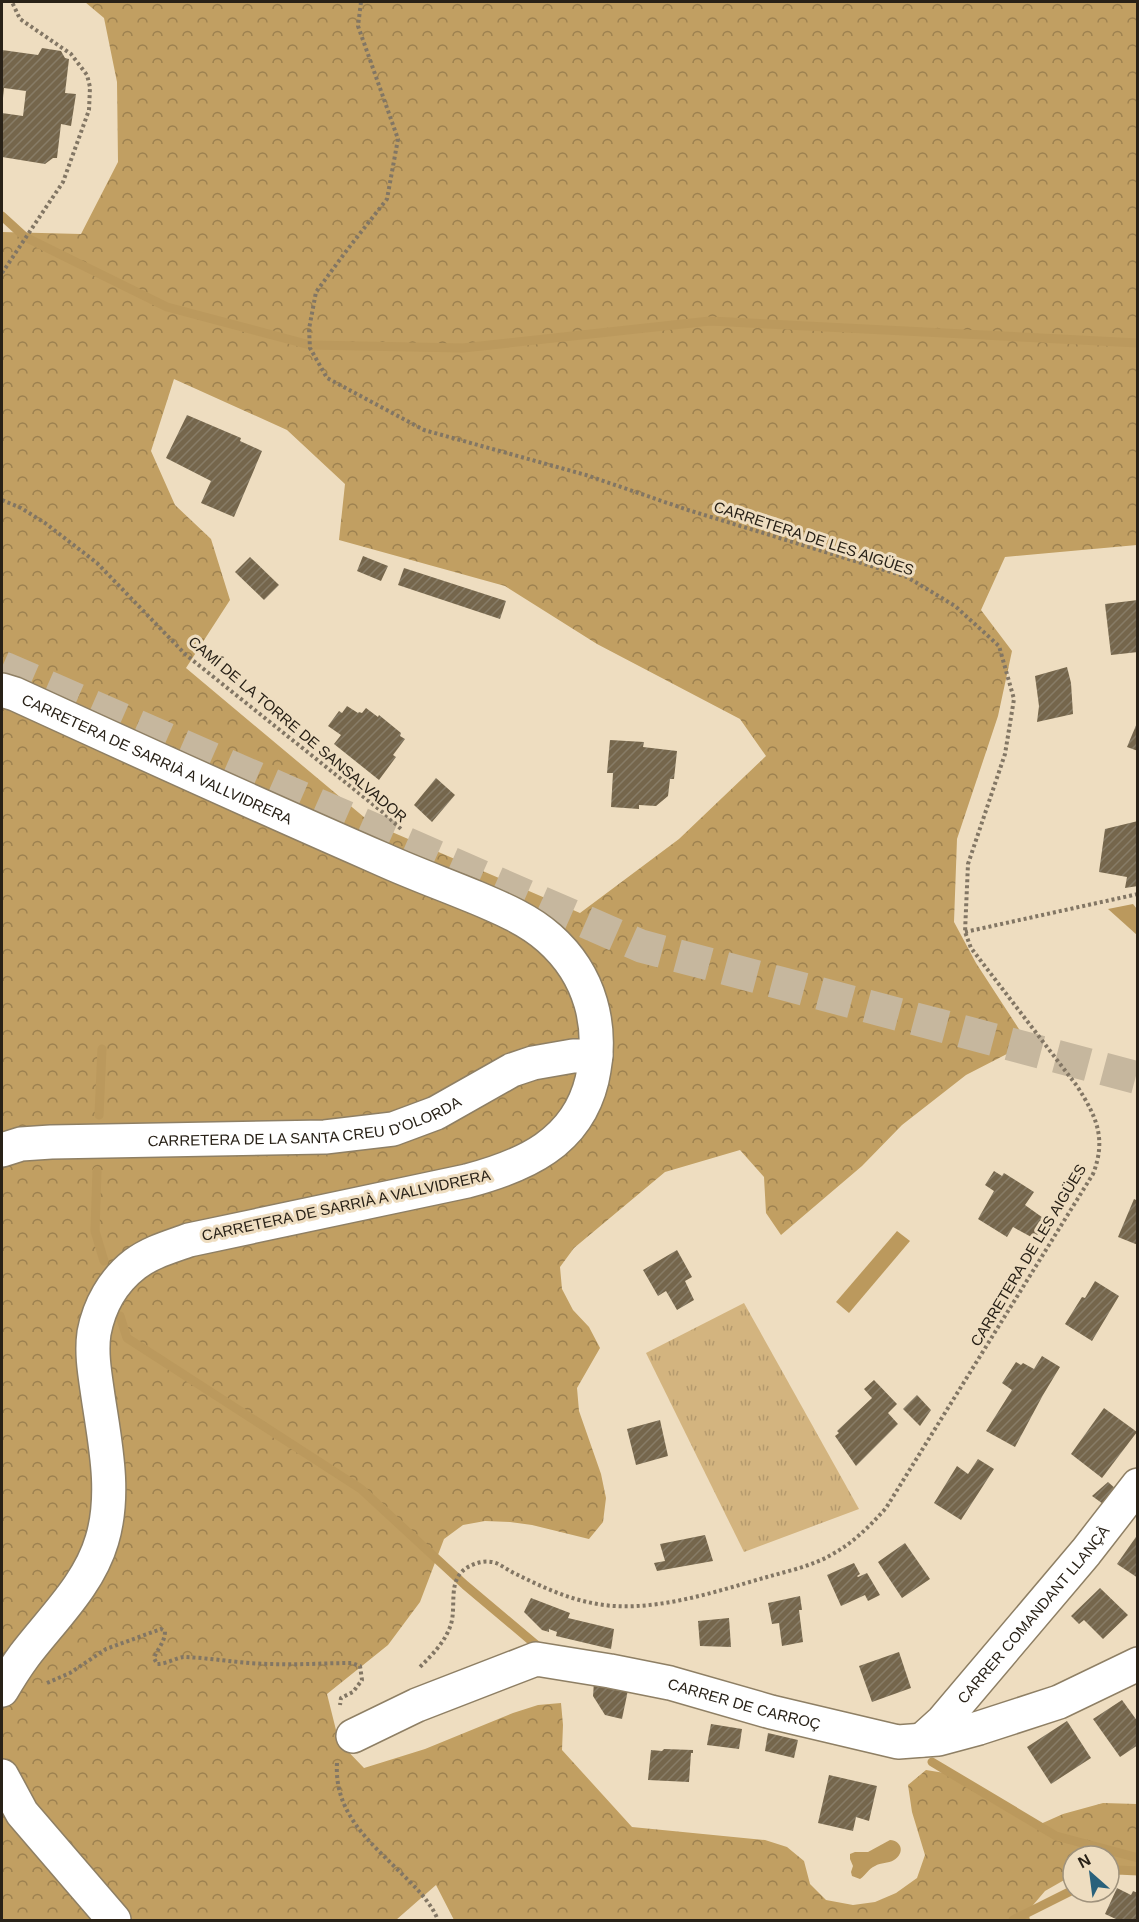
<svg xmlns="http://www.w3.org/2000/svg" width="1139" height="1922" font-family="Helvetica,sans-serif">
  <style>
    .grass { fill: url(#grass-tufts) }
    .forest { fill: url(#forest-crowns); fill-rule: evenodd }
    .water { fill: #bb995d }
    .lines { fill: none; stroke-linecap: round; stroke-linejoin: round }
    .stream { stroke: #bb995d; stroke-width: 9 }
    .building { fill: url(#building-hatch) }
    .highway-tunnel { stroke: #c6b79e; stroke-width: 33; stroke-dasharray: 33 16; stroke-linecap: butt }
    .street-casing { stroke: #8e7f64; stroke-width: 36 }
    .secondary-casing { stroke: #8e7f64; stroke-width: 36 }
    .path { stroke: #827664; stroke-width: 4; stroke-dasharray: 3 3; stroke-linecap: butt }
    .street { stroke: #fff; stroke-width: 33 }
    .secondary { stroke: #fff; stroke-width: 33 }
    .labels { text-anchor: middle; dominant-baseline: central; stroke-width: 6; stroke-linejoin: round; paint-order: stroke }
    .street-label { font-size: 15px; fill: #282117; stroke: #eeddc0 }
  </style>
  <defs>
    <pattern id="grass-tufts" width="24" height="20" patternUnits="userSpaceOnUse" patternTransform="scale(1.5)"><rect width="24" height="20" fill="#d3b47f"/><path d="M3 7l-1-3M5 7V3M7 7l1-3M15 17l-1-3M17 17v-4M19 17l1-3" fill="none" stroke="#b59a6d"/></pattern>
    <pattern id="forest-crowns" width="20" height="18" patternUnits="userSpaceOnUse" patternTransform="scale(1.5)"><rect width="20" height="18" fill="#c19f62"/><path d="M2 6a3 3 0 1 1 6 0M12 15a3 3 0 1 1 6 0" fill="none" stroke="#9d8150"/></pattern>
    <pattern id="building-hatch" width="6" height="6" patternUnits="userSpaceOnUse" patternTransform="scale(1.5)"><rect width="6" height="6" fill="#75664c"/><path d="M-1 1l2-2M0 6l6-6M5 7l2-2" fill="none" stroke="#877c67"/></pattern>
  </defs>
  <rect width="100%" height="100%" fill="#eeddc0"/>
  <path class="grass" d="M744 1303 859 1509 744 1552 646 1353Z"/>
  <path class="forest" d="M85 2H1137V545L1005 557 981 610 1012 651 998 716 957 839 954 922 976 963 1028 1043 966 1075 902 1125 862 1166 781 1235 766 1213 764 1177 740 1150 665 1172 574 1248 560 1267 562 1289 573 1310 589 1327 600 1348 577 1388 579 1411 601 1474 606 1498 603 1522 589 1539 532 1525 510 1522 485 1521 463 1525 444 1539 420 1602 388 1645 327 1694 339 1742 364 1768 425 1749 513 1713 538 1705 561 1703 563 1725 562 1750 632 1827 765 1840 787 1847 804 1861 810 1884 826 1900 853 1905 875 1902 896 1893 917 1878 925 1855 912 1812 908 1785 926 1770 951 1774 975 1785 1013 1814 1036 1826 1063 1814 1103 1803 1137 1804V1871L1109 1868V1856H1073V1875L1045 1891 1028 1911 1030 1920H454L436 1885 396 1920H2V232L81 234 118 162 117 82 104 18ZM174 379 287 430 345 484 339 540 505 586 597 644 740 719 766 756 679 839 580 913 371 823 186 668 230 600 211 539 175 505 151 451Z"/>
  <g class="water">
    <path d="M1133 904 1137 909V935L1108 909Z"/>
    <path d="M897 1231 910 1241 849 1313 836 1302Z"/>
    <path d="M890 1840C902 1841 905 1853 894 1860 888 1864 881 1862 875 1866 868 1869 866 1875 860 1879L852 1876 851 1872 853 1866 850 1859V1854L855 1852H868Z"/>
  </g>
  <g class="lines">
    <g class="stream">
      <path d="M2 216 25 237 167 307 310 345 463 348 710 321 1138 343"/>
      <path d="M99 1115 102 1049"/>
      <path d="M97 1171 95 1231 104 1261"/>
      <path d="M120 1316 127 1338 361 1489 465 1585 541 1649"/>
      <path d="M932 1762 1056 1836 1138 1858"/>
      <path d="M1109 1874 1117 1870 1138 1871"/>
      <path d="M1013 1920 1073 1890"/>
    </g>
  </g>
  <g class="building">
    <path d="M42 48 61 51 65 58 69 59 65 93 76 94 71 126 61 124 57 158H53L45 164 2 157V113L23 116 26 91 4 88 3 98H2V50L38 55Z"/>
    <path d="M187 415 241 438 240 441 262 451 234 517 201 503 211 481 166 458Z"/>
    <path d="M363 556 388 566 381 581 357 571Z"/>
    <path d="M250 557 279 585 264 600 235 572Z"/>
    <path d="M404 568 506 601 500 619 398 585Z"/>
    <path d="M1138 600V652L1111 655 1105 604Z"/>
    <path d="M1067 667 1071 683 1073 714 1037 722 1039 706 1035 676Z"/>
    <path d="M347 706 358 713 359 712 362 713 366 708 378 717 379 715 401 733 400 736 405 739 393 755 396 757 379 780 334 744 341 735 328 726 339 711 342 713Z"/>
    <path d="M1137 723H1138V751L1127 747Z"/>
    <path d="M610 740 644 742 643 747 677 751 674 779H670L668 796 656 806 639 805V809L611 807 613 773H607Z"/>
    <path d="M436 778 455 795 432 822 414 805Z"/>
    <path d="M1138 821V886L1125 888 1127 877 1099 872 1105 829Z"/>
    <path d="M994 1171 1002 1176 1004 1173 1034 1192 1025 1205 1046 1220 1035 1239 1013 1227 1007 1237 978 1219 994 1191 985 1185Z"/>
    <path d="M1134 1199 1138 1201V1245L1118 1237Z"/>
    <path d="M677 1250 692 1277 685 1281 694 1300 677 1310 666 1291 658 1296 643 1270Z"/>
    <path d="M1095 1281 1119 1296 1092 1341 1065 1324 1082 1297 1085 1298Z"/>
    <path d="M1042 1356 1060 1367 1043 1395 1015 1447 986 1431 1012 1390 1002 1383 1016 1362 1021 1365 1023 1363 1034 1369Z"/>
    <path d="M874 1380 897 1404 888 1413 898 1424 856 1466 835 1436 839 1433 837 1431 872 1398 864 1389Z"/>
    <path d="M917 1395 931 1410 920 1426 903 1409Z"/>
    <path d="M1104 1408 1137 1432 1102 1478 1071 1454Z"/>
    <path d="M660 1420 668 1456 636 1465 627 1429Z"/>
    <path d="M978 1459 994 1469 961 1520 934 1503 957 1466 968 1474Z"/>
    <path d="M1108 1482 1117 1490 1106 1506 1092 1496Z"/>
    <path d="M1138 1534V1578L1117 1564Z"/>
    <path d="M705 1535 713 1561 657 1571 654 1563 665 1561 660 1544Z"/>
    <path d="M905 1543 930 1579 902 1598 878 1562Z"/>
    <path d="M854 1563 860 1574 857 1576 858 1577 867 1573 880 1595 868 1601 865 1595 841 1606 827 1575Z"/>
    <path d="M1100 1588 1128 1615 1103 1639 1084 1620 1079 1624 1071 1616Z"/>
    <path d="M800 1596 802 1610H799L803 1642 782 1646 779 1623 772 1624 768 1603Z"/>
    <path d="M531 1598 570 1613 568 1618 614 1629 611 1649 556 1636 557 1632 549 1629V1632L542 1630 524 1612Z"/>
    <path d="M729 1618 731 1647 700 1646 698 1621Z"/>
    <path d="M899 1652 911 1688 872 1702 859 1666Z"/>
    <path d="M594 1682 628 1690 622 1719 605 1715 593 1696Z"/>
    <path d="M1122 1700 1138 1722V1745L1120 1757 1093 1719Z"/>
    <path d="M1067 1721 1091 1758 1051 1784 1027 1747Z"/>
    <path d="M711 1724 742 1729 739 1749 707 1745Z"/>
    <path d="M768 1733 798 1740 794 1758 765 1751Z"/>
    <path d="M664 1749 693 1750V1753H691L689 1782 648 1780 651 1750 662 1751Z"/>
    <path d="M829 1775 877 1786 869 1821 856 1817 853 1831 818 1823Z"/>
    <path d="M1117 1888 1131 1895 1133 1891 1138 1893V1920H1118L1105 1914Z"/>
  </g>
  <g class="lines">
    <path class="highway-tunnel" d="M2 667 641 946 1138 1078"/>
    <defs>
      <g id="street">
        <path id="s1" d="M353 1736 417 1705 536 1659 610 1671 670 1683 771 1712 898 1742 938 1739 979 1728 1059 1702 1138 1664"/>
        <path id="s2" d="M922 1740 943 1721 1086 1552 1138 1485"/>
      </g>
      <g id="secondary">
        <path id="s3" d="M2 690 15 694C137 750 260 806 384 860 415 874 446 885 477 898 503 909 529 920 549 938 591 975 604 1027 592 1080 577 1143 524 1166 467 1181L189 1240C170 1247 151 1252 135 1264 113 1281 99 1306 94 1333 91 1354 95 1375 98 1396 105 1443 116 1493 102 1540 89 1585 52 1619 24 1656 16 1667 9 1678 2 1690"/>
        <path id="s4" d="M2 1150 21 1144 51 1142 325 1137 393 1129 436 1113 512 1070 533 1063 573 1056H596"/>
        <path d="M2 1776 22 1813 114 1920"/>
      </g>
    </defs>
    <use href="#street" class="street-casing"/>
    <use href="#secondary" class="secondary-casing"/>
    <g class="path">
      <path d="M361 2 358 26 398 139 387 199 347 250 316 292 309 329 310 348 327 378 424 430 586 475 688 510 907 577 955 606 999 646 1014 699 1005 754 968 864 965 932 971 948 1077 1086C1096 1116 1107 1138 1093 1174L886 1508C869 1527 853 1543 831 1555 812 1566 788 1571 767 1577 714 1592 648 1615 592 1603 566 1598 540 1586 516 1574 509 1571 503 1566 496 1563 487 1560 478 1562 470 1566 445 1578 458 1607 450 1627 444 1643 432 1655 420 1667"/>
      <path d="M2 273 63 182 89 110 90 87 87 75 71 54 20 19 12 2"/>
      <path d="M2 500 21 508 45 523 97 563 186 655 385 814 402 830"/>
      <path d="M965 932 1138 894"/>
      <path d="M47 1683 70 1673 106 1649 161 1629 165 1631C165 1642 158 1648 154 1658L157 1664C167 1664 178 1657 184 1657 213 1658 243 1664 272 1664 299 1665 326 1663 352 1663L360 1666 362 1680 353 1692 341 1698 340 1705"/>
      <path d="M337 1763C334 1813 369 1841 402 1874 416 1888 430 1901 438 1920"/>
    </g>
    <use href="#street" class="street"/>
    <use href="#secondary" class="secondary"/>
  </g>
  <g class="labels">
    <g class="street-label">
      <text transform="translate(814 538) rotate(18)">CARRETERA DE LES AIGÜES</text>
      <text transform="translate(298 729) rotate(40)">CAMÍ DE LA TORRE DE SANSALVADOR</text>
      <text stroke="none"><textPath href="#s3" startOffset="170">CARRETERA DE SARRIÀ A VALLVIDRERA</textPath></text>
      <text stroke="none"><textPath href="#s4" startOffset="306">CARRETERA DE LA SANTA CREU D'OLORDA</textPath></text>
      <text transform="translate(346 1205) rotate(-12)">CARRETERA DE SARRIÀ A VALLVIDRERA</text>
      <text transform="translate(1028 1255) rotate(-59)">CARRETERA DE LES AIGÜES</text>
      <text stroke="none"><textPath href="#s2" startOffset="168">CARRER COMANDANT LLANÇÀ</textPath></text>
      <text stroke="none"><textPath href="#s1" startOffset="412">CARRER DE CARROÇ</textPath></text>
    </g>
  </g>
  <rect width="1139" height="1922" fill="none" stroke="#282117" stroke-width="6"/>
  <g transform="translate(1091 1874) rotate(332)"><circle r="28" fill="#eeddc0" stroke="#9f927c" stroke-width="1.5"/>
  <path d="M0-4.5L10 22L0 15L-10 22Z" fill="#29617b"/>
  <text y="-9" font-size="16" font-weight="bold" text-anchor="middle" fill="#282117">N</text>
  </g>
</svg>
